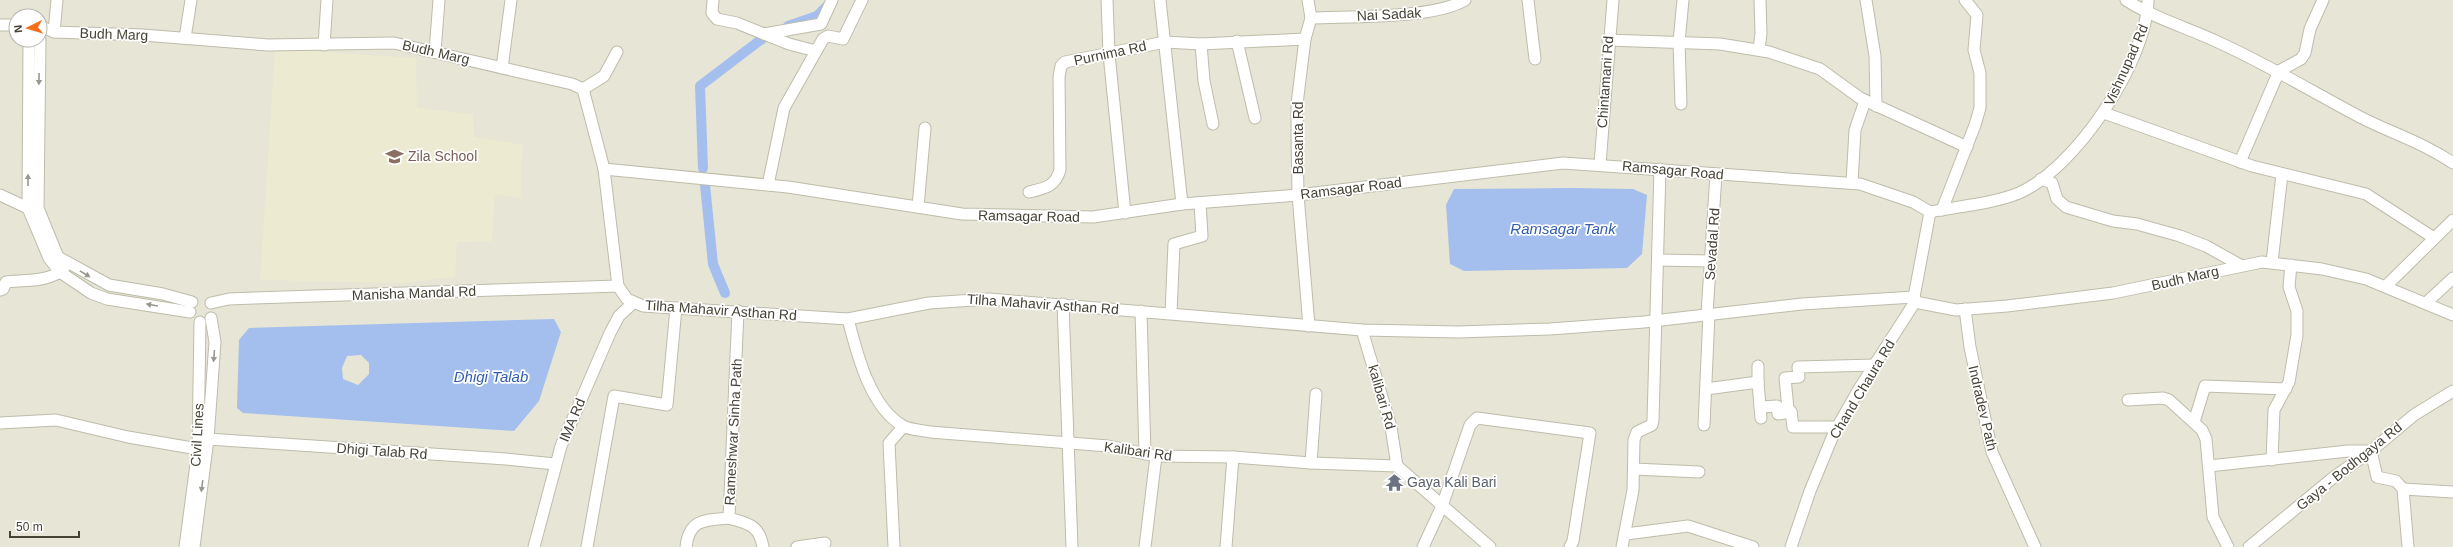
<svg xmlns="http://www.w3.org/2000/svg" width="2453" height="547" font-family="Arial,sans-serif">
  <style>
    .residential { fill: #e7e5d5; fill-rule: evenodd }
    .education { fill: #ecead1 }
    .water { fill: #a4bfee; fill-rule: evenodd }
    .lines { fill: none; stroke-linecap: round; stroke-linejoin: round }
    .canal { stroke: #a4bfee; stroke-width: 10 }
    .minor-casing { stroke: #bebcaa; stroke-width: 13 }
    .minor { stroke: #fff; stroke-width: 11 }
    .oneway { fill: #999890 }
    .labels { text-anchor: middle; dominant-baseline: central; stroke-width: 3.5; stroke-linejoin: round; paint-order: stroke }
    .street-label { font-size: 14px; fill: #464336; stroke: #fff }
    .education-label { font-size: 14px; fill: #785e54; stroke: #fff; text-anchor: start }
    .worship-label { font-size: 14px; fill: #5b616d; stroke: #fff; text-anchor: start }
    .water-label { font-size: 15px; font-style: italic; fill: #325daf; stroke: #fff }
  </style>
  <rect width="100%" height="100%" fill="#f3f2e7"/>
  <path class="residential" d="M0 0H2453V547H0ZM16 16H40V40H16Z"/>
  <path class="education" d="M275 49 416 58 417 108 473 114 474 137 524 145 521 166V198L495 194 492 241 457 242 455 277 404 283 260 280Z"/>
  <g class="water">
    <path d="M1570 188 1633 189 1647 195 1642 254 1627 268 1464 271 1450 264 1446 205 1454 189Z"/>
    <path d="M554 319 561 332 539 401 514 431 243 413 237 408 239 340 249 328ZM361 355 369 363V374L358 385 343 379 342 368 347 356Z"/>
  </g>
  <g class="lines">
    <g class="canal">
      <path d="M788 26 817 16 828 5"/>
      <path d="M703 168 700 86 771 32"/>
      <path d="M705 185 713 264 725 293"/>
    </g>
    <defs>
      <g id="minor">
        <path d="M713 0 712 13 717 19 737 23 789 44 816 51"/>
        <path d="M1107 0 1109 54 1125 213"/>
        <path d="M1160 0 1182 204"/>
        <path d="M1308 0 1311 18 1305 39 1297 104V133L1298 195 1309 326"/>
        <path d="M1528 0 1535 59"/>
        <path d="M1866 0 1875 56 1876 106"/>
        <path d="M2126 0C2155 19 2189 28 2220 43 2268 65 2313 92 2360 117 2391 133 2424 143 2453 163"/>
        <path d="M1311 18C1350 16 1434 19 1465 0"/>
        <path d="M0 25H16"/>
        <path d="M40 26 54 32 143 35 268 45 394 43 572 84 583 89 604 169 788 187 962 214 1093 217 1182 204 1298 195 1563 163 1860 184 1913 202 1930 212"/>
        <path d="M54 32 57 0"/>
        <path d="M764 34 821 24 832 0"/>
        <path d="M185 38 191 0"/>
        <path d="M29 40 28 208 49 258 60 272 91 293 107 299 190 312"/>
        <path d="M40 40 38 208 58 257 109 285 163 294 192 302"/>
        <path d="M1608 40 1720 44 1769 52 1820 69 1860 98 1967 147"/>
        <path d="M1237 41 1255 118"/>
        <path d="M1201 44 1204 81 1213 124"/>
        <path d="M324 45 327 0"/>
        <path d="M1759 50 1761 33 1760 0"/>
        <path d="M435 52 439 0"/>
        <path d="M502 68 511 0"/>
        <path d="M583 89 604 76 617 52"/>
        <path d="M1681 104 1679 42 1683 0"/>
        <path d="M2104 113 2252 166 2366 194 2434 238"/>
        <path d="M2240 162 2279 71 2301 59 2305 53 2310 29 2323 0"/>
        <path d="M1600 164 1613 0"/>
        <path d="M604 169 618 286 627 299 643 306 848 319 929 303 989 299 1362 330 1458 332 1550 329 1644 322 1802 304 1914 297"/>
        <path d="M2041 179 2052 183 2057 199 2066 207 2113 221 2137 224 2180 236 2206 246 2240 265"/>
        <path d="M1852 183 1855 130 1865 101"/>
        <path d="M768 185 784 108 823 39 828 36 843 39 862 0"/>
        <path d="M1029 192C1045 188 1055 187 1060 170L1059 77 1061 66 1065 62 1165 42 1201 44 1305 39"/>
        <path d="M0 195 28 208H35"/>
        <path d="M918 207 925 128"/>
        <path d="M1942 210 1975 125 1980 108V73L1974 50 1977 15 1965 0"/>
        <path d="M1930 212C1959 206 1992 204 2019 193 2076 168 2147 61 2148 0"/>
        <path d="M1658 260 1711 261"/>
        <path d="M2272 262 2282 174"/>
        <path d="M2386 286 2453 220"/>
        <path d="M0 290 3 289 6 282C23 280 52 282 64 268"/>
        <path d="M1914 297 1915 302 1956 310 2007 306 2113 293 2262 262 2322 269 2366 279 2453 315"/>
        <path d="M1914 297 1930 212"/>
        <path d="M211 303 229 299 254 298 618 286"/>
        <path d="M2426 303 2453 278"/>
        <path d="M1063 304 1072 547"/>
        <path d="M1965 309 1970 347 1992 452 2035 547"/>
        <path d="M1141 311 1145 454"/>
        <path d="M1171 313 1174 244 1202 236 1200 203"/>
        <path d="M1707 314 1716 174"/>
        <path d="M848 319C857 354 870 407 903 426 910 430 922 430 930 432L1108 446 1156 456 1233 457 1311 463 1397 466 1490 547"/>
        <path d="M1362 330 1391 427 1397 466"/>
        <path d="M1758 366V382"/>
        <path d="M1706 389 1758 382 1760 407 1777 406 1778 414 1791 412"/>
        <path d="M2128 400 2163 398 2169 400 2202 430 2206 439 2213 517 2228 547"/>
        <path d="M1760 407 1761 418"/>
        <path d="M1791 412 1788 409 1785 378 1799 377 1798 367 1875 365"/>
        <path d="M1791 412 1793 427H1838"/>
        <path d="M2194 422 2205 386 2286 389"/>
        <path d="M0 423 56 420 128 437 198 449"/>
        <path d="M1704 425 1709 314"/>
        <path d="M208 439 506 459 555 464"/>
        <path d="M2272 460 2274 410 2289 382 2297 335V311L2289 287 2291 265"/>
        <path d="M1311 463 1316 394"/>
        <path d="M2209 466 2348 451H2371L2377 477 2396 481 2403 489 2408 547"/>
        <path d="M1634 469 1699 472"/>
        <path d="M2403 489 2453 492"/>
        <path d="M729 518C748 524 759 524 763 547"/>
        <path d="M1626 534 1688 526 1753 547"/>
        <path d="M185 547 198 449 200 322"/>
        <path d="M194 547 208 439 215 342 211 318"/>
        <path d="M534 547 561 446 610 333 619 316 633 303"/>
        <path d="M587 547 614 396 667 405 676 308"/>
        <path d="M686 547C689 519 705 520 729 518L738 311"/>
        <path d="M797 547 825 543"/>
        <path d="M894 547 889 443 903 427"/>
        <path d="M1145 547 1156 456"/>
        <path d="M1226 547 1233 457"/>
        <path d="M1423 547 1442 506 1470 425 1477 418 1590 433 1573 541 1570 547"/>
        <path d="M1622 547 1633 490 1634 440 1637 432 1652 425 1653 420 1660 169"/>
        <path d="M1791 547 1810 491 1834 433 1859 389 1915 302"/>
        <path d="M2249 547 2334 477 2371 451 2414 415 2453 391"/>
      </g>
    </defs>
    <use href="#minor" class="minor-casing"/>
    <use href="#minor" class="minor"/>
  </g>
  <defs><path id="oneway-solid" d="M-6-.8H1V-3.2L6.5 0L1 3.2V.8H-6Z"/></defs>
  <g class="oneway">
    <use href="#oneway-solid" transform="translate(39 79) rotate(91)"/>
    <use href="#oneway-solid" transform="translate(28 180) rotate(-90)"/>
    <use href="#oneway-solid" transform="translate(85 274) rotate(31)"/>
    <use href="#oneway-solid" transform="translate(152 305) rotate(-170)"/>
    <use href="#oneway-solid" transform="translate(214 356) rotate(94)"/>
    <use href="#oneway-solid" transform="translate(202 486) rotate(98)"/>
  </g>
  <defs>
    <symbol id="school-bare" viewBox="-9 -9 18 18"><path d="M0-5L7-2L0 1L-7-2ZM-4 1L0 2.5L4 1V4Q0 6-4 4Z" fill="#8d6e63" stroke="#fff" stroke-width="2.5" paint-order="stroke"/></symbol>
    <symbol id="temple-bare" viewBox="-9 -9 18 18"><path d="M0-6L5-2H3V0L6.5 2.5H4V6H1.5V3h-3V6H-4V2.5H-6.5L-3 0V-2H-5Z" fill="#6b7280" stroke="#fff" stroke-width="2.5" paint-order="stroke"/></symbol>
  </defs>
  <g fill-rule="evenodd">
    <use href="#school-bare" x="382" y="144" width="25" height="25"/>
    <use href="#temple-bare" x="1382" y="470" width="25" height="25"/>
  </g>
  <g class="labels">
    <g class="street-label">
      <text transform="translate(1389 14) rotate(-3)">Nai Sadak</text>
      <text transform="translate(114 34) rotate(2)">Budh Marg</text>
      <text transform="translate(436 52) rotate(13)">Budh Marg</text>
      <text transform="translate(1110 53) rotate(-12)">Purnima Rd</text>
      <text transform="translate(2126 65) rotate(-66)">Vishnupad Rd</text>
      <text transform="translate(1605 82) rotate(-86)">Chintamani Rd</text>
      <text transform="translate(1298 138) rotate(-90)">Basanta Rd</text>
      <text transform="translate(1673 170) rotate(5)">Ramsagar Road</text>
      <text transform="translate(1351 188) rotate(-7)">Ramsagar Road</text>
      <text transform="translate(1029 216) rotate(1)">Ramsagar Road</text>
      <text transform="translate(1712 244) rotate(-86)">Sevadal Rd</text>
      <text transform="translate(2185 278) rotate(-13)">Budh Marg</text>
      <text transform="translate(414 293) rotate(-2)">Manisha Mandal Rd</text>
      <text transform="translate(1043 304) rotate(4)">Tilha Mahavir Asthan Rd</text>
      <text transform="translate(721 310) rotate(4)">Tilha Mahavir Asthan Rd</text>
      <text transform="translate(1862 389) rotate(-59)">Chand Chaura Rd</text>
      <text transform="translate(1382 397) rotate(74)">kalibari Rd</text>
      <text transform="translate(1983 408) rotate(77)">Indradev Path</text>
      <text transform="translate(572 420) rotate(-67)">IMA Rd</text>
      <text transform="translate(733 432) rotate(-87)">Rameshwar Sinha Path</text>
      <text transform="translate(197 435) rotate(-87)">Civil Lines</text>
      <text transform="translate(382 451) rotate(4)">Dhigi Talab Rd</text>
      <text transform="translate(1138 451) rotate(8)">Kalibari Rd</text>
      <text transform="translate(2349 466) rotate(-39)">Gaya - Bodhgaya Rd</text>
    </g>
    <g class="education-label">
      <text x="408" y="156">Zila School</text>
    </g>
    <g class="worship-label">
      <text x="1407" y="482">Gaya Kali Bari</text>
    </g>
    <g class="water-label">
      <text x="1563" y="228">Ramsagar Tank</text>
      <text x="491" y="376">Dhigi Talab</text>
    </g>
  </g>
  <g transform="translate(28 28) rotate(265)"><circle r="19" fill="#ffffff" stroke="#b5b4af"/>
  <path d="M0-3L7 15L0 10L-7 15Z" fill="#f56e1c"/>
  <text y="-6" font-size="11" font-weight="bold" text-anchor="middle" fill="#464336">N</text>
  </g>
  <path d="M10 531v6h69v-6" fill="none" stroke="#464336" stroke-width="2"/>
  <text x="16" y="531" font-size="12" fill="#464336" stroke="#ffffff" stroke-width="3" paint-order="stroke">50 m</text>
</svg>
